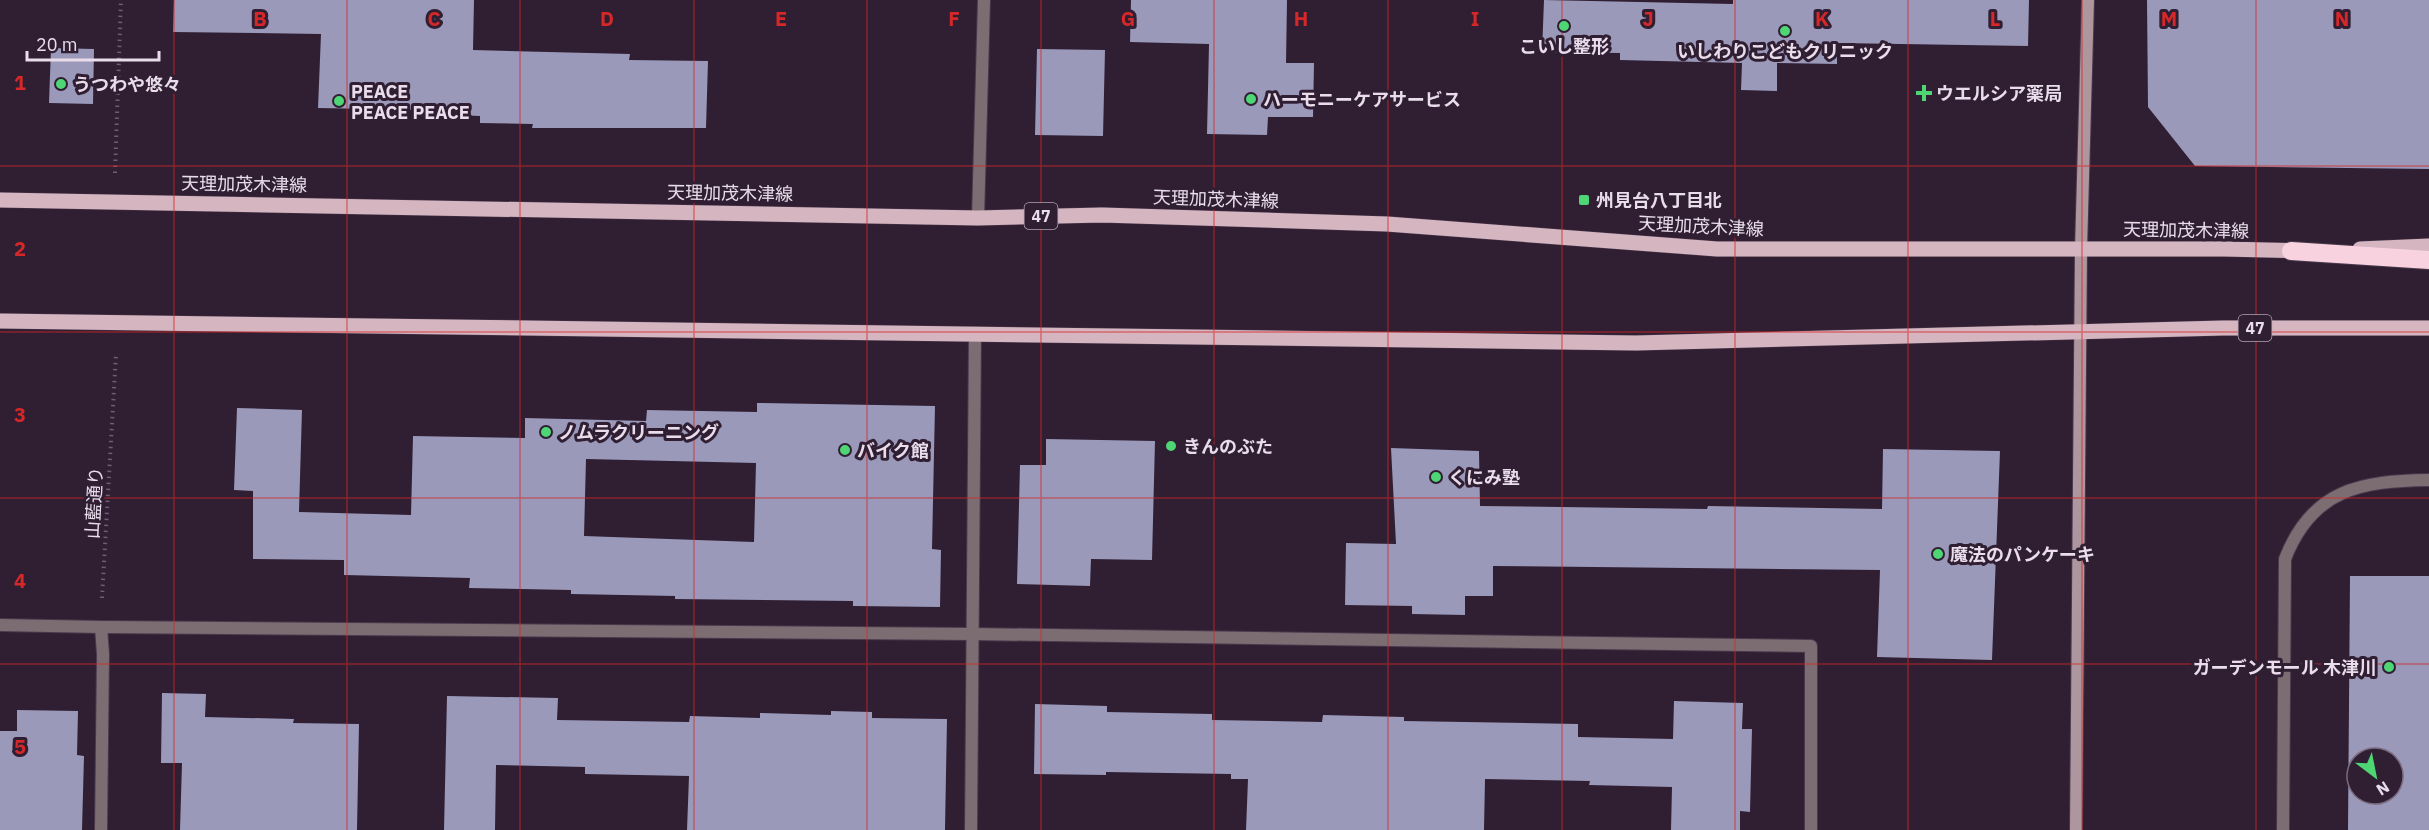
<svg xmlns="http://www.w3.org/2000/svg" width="2429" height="830" font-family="'IBM Plex Sans','Noto Sans JP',sans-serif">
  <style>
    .building { fill: #9a99b9; fill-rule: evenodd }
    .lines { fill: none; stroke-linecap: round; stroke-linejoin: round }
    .lane-casing { stroke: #4a394d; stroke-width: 14 }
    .street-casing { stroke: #4a394d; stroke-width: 14 }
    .secondary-casing { stroke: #4a394d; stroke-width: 14 }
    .primary-casing { stroke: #4a394d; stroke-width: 16 }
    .highway-casing { stroke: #4a394d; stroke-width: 20 }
    .path { stroke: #6e5e71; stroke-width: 4; stroke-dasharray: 1.5 4.5; stroke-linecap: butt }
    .lane { stroke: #7c6d72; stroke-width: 12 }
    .street { stroke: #7c6d72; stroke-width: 12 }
    .secondary { stroke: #ae969e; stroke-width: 12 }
    .primary { stroke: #d5b5c0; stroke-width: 15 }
    .highway { stroke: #f8d2df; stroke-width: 18 }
    .grid { fill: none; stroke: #d62828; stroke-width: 1.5; stroke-opacity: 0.55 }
    .poi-dot { fill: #4ed675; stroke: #301e33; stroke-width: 2 }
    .labels { text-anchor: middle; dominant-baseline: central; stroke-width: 6; stroke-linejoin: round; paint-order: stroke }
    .shield { fill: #301e33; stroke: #b2a4b4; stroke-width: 1.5 }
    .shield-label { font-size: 16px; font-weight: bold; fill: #e9ddeb }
    .poi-label { font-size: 18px; font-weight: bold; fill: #e9ddeb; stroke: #301e33; text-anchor: start }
    .street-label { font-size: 18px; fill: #e9ddeb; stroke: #301e33 }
    .grid-label { font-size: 20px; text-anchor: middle; font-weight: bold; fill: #d62828; stroke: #301e33; stroke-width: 6; stroke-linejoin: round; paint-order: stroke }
  </style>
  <rect width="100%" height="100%" fill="#301e33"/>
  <g class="building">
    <path d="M174 0H474L473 50 630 54 629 60 708 61 706 128H532L533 124 480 123V116L430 114V110L318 108 321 34 173 32Z"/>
    <path d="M1131 0H1287L1286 63H1314L1313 117H1268L1267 135 1207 134 1209 44 1130 42Z"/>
    <path d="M1544 0 1733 4V0H2029L2028 46 1837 43V64L1777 63V91L1741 90 1742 63 1620 60V53L1542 52Z"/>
    <path d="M2147 0H2429V169L2195 166 2148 107Z"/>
    <path d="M51 48 94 49 93 104 49 103Z"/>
    <path d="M1037 49 1105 50 1103 136 1035 135Z"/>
    <path d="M757 403 935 406 932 549 941 550 940 607 853 606V601L675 599V596L571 594V590L469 588 470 578 344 575V560L253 559V491L234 490 237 408 302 410 299 512 411 515 413 436 525 438V418L646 421 647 410 757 412ZM586 459 756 463 754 542 584 536Z"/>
    <path d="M1046 439 1155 441 1152 560 1091 559 1090 586 1017 584 1020 465H1046Z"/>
    <path d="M1391 448 1479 451 1480 506 1707 509 1708 506 1882 509 1883 449 2000 451 1992 660 1877 657 1880 570 1493 566V596H1465V615L1412 614V606L1345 605 1346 543 1396 544Z"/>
    <path d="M2350 576H2429V830H2348ZM2357 758H2393V794H2357Z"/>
    <path d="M162 693 206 694 205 717 294 719 293 723 359 724 357 830H180L182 763H161Z"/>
    <path d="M447 696 558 698 557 720 689 722 690 716 760 718V713L831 715V711L872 712V718L947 719 945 830H687L689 776 585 774V767L496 765 495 830H444Z"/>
    <path d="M1674 701 1743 703 1742 729H1752L1750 812 1740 811V830H1671L1672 787 1589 785 1590 781 1485 779 1484 830H1246L1248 779H1231V774L1106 772V775L1034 774 1035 704 1107 706V712L1212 714V720L1322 722 1323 715 1404 717V721L1578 724V737L1673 739Z"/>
    <path d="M17 710 78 711 77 755 84 756 82 830H0V731H17Z"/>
  </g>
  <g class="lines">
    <defs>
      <path id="lane" d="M2283 830 2285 559C2312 489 2361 481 2429 480"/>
      <g id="street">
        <path d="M978 218 984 0"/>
        <path d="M0 625 101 627 973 634 1811 646V830"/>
        <path d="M101 627 103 654 101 830"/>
        <path d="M971 830 975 333"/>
      </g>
      <path id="secondary" d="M2076 830 2081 249 2088 0"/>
      <g id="primary">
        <path d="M0 200 978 218 1102 215 1387 224 1717 249H2224L2303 251"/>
        <path d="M2360 249 2429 246"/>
        <path d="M0 321 1636 343 2223 328H2429"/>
      </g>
      <path id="highway" d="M2291 251 2429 260"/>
    </defs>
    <use href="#lane" class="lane-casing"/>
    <use href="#street" class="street-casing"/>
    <use href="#secondary" class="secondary-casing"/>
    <use href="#primary" class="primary-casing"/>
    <use href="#highway" class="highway-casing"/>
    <g class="path">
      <path d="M115 173 121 0"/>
      <path d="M102 598 116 354"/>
    </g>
    <use href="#lane" class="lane"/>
    <use href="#street" class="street"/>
    <use href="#secondary" class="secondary"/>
    <use href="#primary" class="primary"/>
    <use href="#highway" class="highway"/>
  </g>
  <path class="grid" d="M174 0V830M347 0V830M520 0V830M694 0V830M867 0V830M1041 0V830M1214 0V830M1388 0V830M1562 0V830M1735 0V830M1908 0V830M2082 0V830M2256 0V830M0 166H2429M0 332H2429M0 498H2429M0 664H2429"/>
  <g class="poi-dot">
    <circle cx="1564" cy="26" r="6"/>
    <circle cx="1785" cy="31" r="6"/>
    <circle cx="61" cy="84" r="6"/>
    <path d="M1921 84h6v6h6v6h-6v6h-6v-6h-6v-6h6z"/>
    <circle cx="1251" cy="99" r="6"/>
    <circle cx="339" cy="101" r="6"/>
    <rect x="1578" y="194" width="12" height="12" rx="3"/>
    <circle cx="546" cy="432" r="6"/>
    <circle cx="1171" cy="446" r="6"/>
    <circle cx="845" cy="450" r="6"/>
    <circle cx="1436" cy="477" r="6"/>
    <circle cx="1938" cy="554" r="6"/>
    <circle cx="2389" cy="667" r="6"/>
  </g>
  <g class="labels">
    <g class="shield">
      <rect x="1024.5" y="203" width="33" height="26" rx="4.5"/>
      <rect x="2238.5" y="315" width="33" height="26" rx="4.5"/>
    </g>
    <g class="shield-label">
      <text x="1041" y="216">47</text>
      <text x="2255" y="328">47</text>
    </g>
    <g class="poi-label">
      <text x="1564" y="46" text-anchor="middle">こいし整形</text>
      <text x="1785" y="51" text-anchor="middle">いしわりこどもクリニック</text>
      <text x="73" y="84">うつわや悠々</text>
      <text x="351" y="91">PEACE<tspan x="351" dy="21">PEACE PEACE</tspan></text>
      <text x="1936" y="93">ウエルシア薬局</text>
      <text x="1263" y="99">ハーモニーケアサービス</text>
      <text x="1596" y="200">州見台八丁目北</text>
      <text x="558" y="432">ノムラクリーニング</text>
      <text x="1183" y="446">きんのぶた</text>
      <text x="857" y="450">バイク館</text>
      <text x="1448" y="477">くにみ塾</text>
      <text x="1950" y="554">魔法のパンケーキ</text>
      <text x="2377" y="667" text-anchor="end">ガーデンモール 木津川</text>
    </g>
    <g class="street-label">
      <text transform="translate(244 184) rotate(1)">天理加茂木津線</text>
      <text transform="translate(730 193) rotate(1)">天理加茂木津線</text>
      <text transform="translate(1216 199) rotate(2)">天理加茂木津線</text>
      <text transform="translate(1701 226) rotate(3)">天理加茂木津線</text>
      <text transform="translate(2186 230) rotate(1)">天理加茂木津線</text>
      <text transform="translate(94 503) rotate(-87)">山藍通り</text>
    </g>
  </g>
  <g class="grid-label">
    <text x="260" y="26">B</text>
    <text x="434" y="26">C</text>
    <text x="607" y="26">D</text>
    <text x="781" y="26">E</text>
    <text x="954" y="26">F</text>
    <text x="1128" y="26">G</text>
    <text x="1301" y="26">H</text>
    <text x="1475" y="26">I</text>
    <text x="1648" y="26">J</text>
    <text x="1822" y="26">K</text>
    <text x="1995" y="26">L</text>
    <text x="2169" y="26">M</text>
    <text x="2342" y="26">N</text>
    <text x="20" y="90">1</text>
    <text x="20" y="256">2</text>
    <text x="20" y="422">3</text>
    <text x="20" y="588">4</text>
    <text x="20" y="754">5</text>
  </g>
  <g transform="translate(2375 776) rotate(148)"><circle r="28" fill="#301e33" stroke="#7a6a7d" stroke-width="1.5"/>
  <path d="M0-4.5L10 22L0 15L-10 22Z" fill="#4ed675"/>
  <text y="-9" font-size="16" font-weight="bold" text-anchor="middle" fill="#e9ddeb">N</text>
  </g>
  <path d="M27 51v9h132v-9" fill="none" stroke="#e9ddeb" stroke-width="3"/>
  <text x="36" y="51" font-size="18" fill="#e9ddeb" stroke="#301e33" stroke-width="4.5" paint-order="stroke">20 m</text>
</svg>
